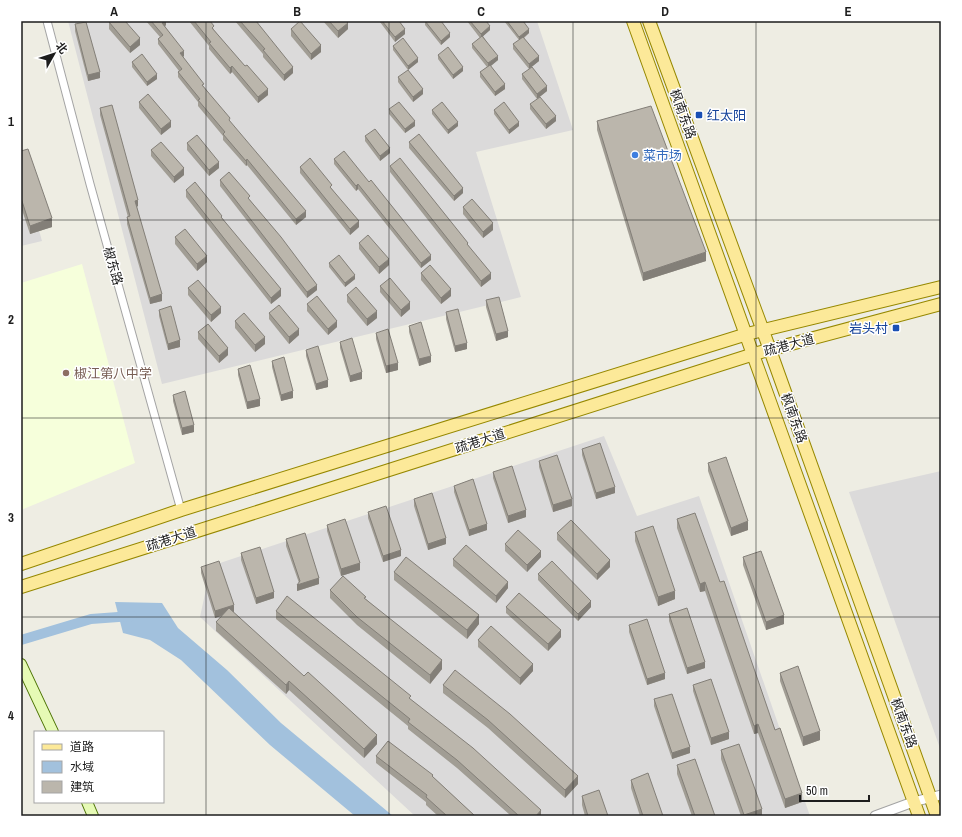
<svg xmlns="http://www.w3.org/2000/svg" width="962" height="837" font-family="'Archivo Narrow','Noto Sans SC',sans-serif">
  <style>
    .residential { fill: #dbdada }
    .education { fill: #f6ffdb }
    .water { fill: #a2c1dd }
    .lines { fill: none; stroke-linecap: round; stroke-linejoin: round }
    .canal { stroke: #a2c1dd; stroke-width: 10 }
    .minor-casing { stroke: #a4a4a4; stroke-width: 9 }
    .tertiary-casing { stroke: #a4a4a4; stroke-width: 11 }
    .secondary-casing { stroke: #4d7404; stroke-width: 12 }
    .primary-casing { stroke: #968800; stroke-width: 14 }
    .minor { stroke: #fff; stroke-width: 7 }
    .tertiary { stroke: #fff; stroke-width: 9 }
    .secondary { stroke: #e6fab5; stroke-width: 10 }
    .primary { stroke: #fce999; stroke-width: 12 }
    .wall { fill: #a19d94 }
    .shaded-wall { fill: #837f78 }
    .building { fill: #bbb6ac; stroke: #837f78 }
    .grid { fill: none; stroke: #1d1d1d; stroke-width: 1; stroke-opacity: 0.55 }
    .transit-dot { fill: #1a4fb4; stroke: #fff; stroke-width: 1.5 }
    .shop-dot { fill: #3f7fe0; stroke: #fff; stroke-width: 1.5 }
    .education-dot { fill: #8d6e63; stroke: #fff; stroke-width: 1.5 }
    .labels { text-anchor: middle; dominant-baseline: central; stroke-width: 3; stroke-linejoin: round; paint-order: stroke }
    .street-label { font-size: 13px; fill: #1d1d1d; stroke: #fff }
    .transit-label { font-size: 13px; fill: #164399; stroke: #fff; text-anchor: start }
    .shop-label { font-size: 13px; fill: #366cbe; stroke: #fff; text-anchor: start }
    .education-label { font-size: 13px; fill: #785e54; stroke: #fff; text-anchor: start }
    .neatline { fill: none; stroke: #1d1d1d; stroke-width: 1.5 }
    .grid-label { font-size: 13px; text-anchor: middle; font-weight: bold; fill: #1d1d1d }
  </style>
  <rect width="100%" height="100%" fill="#eeede3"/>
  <g class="residential">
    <path d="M68 21H537L573 130 476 152 521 297 162 384Z"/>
    <path d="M21 167 42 241 21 246Z"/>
    <path d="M604 436 637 516 699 496 810 816H415L200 617 211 566Z"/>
    <path d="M941 471V751L849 492Z"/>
  </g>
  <path class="education" d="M82 264 135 463 21 510V283Z"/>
  <path class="water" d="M115 602 162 603 178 628 227 670 281 723 393 816H355L270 745 181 660 150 640 123 633Z"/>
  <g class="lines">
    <path class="canal" d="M21 640 91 619 132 616"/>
    <defs>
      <path id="minor" d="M47 21 90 184 181 510"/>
      <path id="tertiary" d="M875 816 913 802 941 795"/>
      <g id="secondary">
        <path d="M21 664 53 732"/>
        <path d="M87 802 93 816"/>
      </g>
      <g id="primary">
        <path d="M633 21 919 816"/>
        <path d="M649 21 770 350 937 816"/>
        <path d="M21 564 181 510 747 334 941 287"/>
        <path d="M21 587 754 354 941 304"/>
      </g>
    </defs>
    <use href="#minor" class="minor-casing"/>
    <use href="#tertiary" class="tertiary-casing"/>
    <use href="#secondary" class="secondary-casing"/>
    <use href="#primary" class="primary-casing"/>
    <use href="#minor" class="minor"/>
    <use href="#tertiary" class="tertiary"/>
    <use href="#secondary" class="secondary"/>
    <use href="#primary" class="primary"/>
  </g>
  <g class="wall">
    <path d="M146 21H166V25L165 26 184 56 183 57 204 87 230 122 306 217 296 225 247 165 246 166 223 140V136L198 106V102L178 77V72L179 71 158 44V39L160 37Z"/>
    <path d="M189 21H210L214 30 268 95 258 103 232 72 230 74 209 49V46Z"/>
    <path d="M235 21H256L293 73 284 81 263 57V54Z"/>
    <path d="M323 21H346L348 29 338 38Z"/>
    <path d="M380 21H399L405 34 395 42 380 22Z"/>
    <path d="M425 21 450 37 441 45 425 25Z"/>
    <path d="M467 21H486L490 30 483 36 498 60 491 66 505 89 495 96 480 77V72L487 67 472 48V44L480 38Z"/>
    <path d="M504 21H523L529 33 524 38 539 61 529 69 513 49V44L519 40Z"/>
    <path d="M109 22 140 45 130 53 109 29Z"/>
    <path d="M75 24 100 78 88 81 75 31Z"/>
    <path d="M291 29 321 52 311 60 291 36Z"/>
    <path d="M393 46 418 62 408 70 393 50Z"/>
    <path d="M438 55 463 71 453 79 438 59Z"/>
    <path d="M132 62 157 79 147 86 132 67Z"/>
    <path d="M522 74 547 91 537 99 522 79Z"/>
    <path d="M398 77 423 94 413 102 398 82Z"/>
    <path d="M139 102 171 127 161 135 139 108Z"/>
    <path d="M530 104 556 121 546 129 530 109Z"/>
    <path d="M100 108 138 206 137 207 162 301 150 304 127 224V217H128L100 115Z"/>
    <path d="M389 109 415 126 405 133 389 114Z"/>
    <path d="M432 110 458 126 448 134 432 114Z"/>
    <path d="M494 110 519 126 509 134 494 114Z"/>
    <path d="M597 121 706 261 643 281 597 130Z"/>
    <path d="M365 136 390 153 380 161 365 141Z"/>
    <path d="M409 142 463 193 454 201 409 148Z"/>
    <path d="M187 143 219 168 209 176 187 150Z"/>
    <path d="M151 150 184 175 174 183 151 156Z"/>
    <path d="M21 151 52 227 30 234 21 207Z"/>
    <path d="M334 159 369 182 431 260 421 268 358 189 356 191 334 164Z"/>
    <path d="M390 166 468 245 491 279 481 287 390 172Z"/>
    <path d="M300 167 332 189 359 227 350 235 300 173Z"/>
    <path d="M220 180 250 200 317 290 307 298 220 186Z"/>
    <path d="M186 190 222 218 281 296 271 304 186 197Z"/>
    <path d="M463 207 493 230 483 238 463 214Z"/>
    <path d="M175 237 207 262 197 271 175 244Z"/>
    <path d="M359 243 389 265 379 274 359 249Z"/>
    <path d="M329 263 355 279 345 287 329 267Z"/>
    <path d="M421 273 451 296 441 304 421 280Z"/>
    <path d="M380 286 410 309 401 317 380 292Z"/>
    <path d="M188 288 221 313 211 322 188 295Z"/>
    <path d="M347 295 377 318 367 326 347 302Z"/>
    <path d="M486 300 508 337 496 341 486 307Z"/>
    <path d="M307 304 337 327 328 335 307 311Z"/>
    <path d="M159 310 180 347 168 350 159 316Z"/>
    <path d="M446 312 467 349 455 352 446 319Z"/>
    <path d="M269 313 299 335 289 344 269 319Z"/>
    <path d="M235 321 265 344 255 352 235 328Z"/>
    <path d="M409 326 431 362 419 366 409 332Z"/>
    <path d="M198 332 228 355 219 363 198 339Z"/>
    <path d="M376 333 398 370 386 373 376 339Z"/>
    <path d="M340 342 362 379 350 382 340 348Z"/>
    <path d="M306 350 328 387 316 390 306 356Z"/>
    <path d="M272 361 293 398 281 401 272 367Z"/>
    <path d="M238 369 260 406 247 409 238 375Z"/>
    <path d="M173 395 194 432 182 435 173 401Z"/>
    <path d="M582 449 615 493 596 499 582 455Z"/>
    <path d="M539 461 572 506 553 512 539 467Z"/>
    <path d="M708 463 748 530 731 536 708 471Z"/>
    <path d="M493 472 526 517 508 523 493 478Z"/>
    <path d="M454 486 487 530 469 536 454 492Z"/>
    <path d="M414 499 446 544 428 550 414 506Z"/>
    <path d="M368 512 401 556 383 562 368 518Z"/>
    <path d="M677 519 720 582 802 802 785 808 758 733 754 734 705 591 700 592 677 528Z"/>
    <path d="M327 525 360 570 341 576 327 531Z"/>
    <path d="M635 532 675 599 658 606 635 541Z"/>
    <path d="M557 533 610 567 597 580 557 540Z"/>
    <path d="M286 539 319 584 297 591 299 583 286 546Z"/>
    <path d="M505 544 541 557 527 572 505 551Z"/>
    <path d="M241 553 274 598 256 604 241 560Z"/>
    <path d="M743 557 784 624 766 630 743 565Z"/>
    <path d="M453 559 508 588 496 603 453 566Z"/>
    <path d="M201 567 233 612 377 744 364 758 289 690 286 694 216 631V622L223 615 215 618 201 573Z"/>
    <path d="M394 572 479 624 467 639 394 580Z"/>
    <path d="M538 574 591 607 578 621 538 580Z"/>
    <path d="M330 590 366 599 442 669 430 684 357 625 330 598Z"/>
    <path d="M506 607 561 637 548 651 506 613Z"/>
    <path d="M276 611 411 700 541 816H511L457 768 408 729V726L276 619Z"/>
    <path d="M669 614 705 668 687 674 669 621Z"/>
    <path d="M629 625 665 679 647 685 629 632Z"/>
    <path d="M478 640 533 671 520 685 478 647Z"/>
    <path d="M780 673 820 740 803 746 780 681Z"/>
    <path d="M443 685 578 784 565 798 488 728 443 693Z"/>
    <path d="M693 685 729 739 711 745 693 691Z"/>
    <path d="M654 699 690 753 672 759 654 706Z"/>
    <path d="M721 750 762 816H741L721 759Z"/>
    <path d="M376 756 433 777 475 816H438L426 805V802L376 763Z"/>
    <path d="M677 765 715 816H692L677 774Z"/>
    <path d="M631 780 663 816H640L631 788Z"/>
    <path d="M582 796 608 816H585L582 805Z"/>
  </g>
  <g class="shaded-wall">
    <path d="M164 21H166V25L162 29V23Z"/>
    <path d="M348 23V29L338 38V31Z"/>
    <path d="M490 26V30L481 38V34Z"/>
    <path d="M405 29V34L395 42V37Z"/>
    <path d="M529 29V33L519 41V37Z"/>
    <path d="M450 33V37L441 45V41Z"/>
    <path d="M140 38V45L130 53V47Z"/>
    <path d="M321 45V52L311 60V54Z"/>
    <path d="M184 51V56L180 59V53Z"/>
    <path d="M498 56V60L488 68V63Z"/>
    <path d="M539 56V61L529 69V64Z"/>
    <path d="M418 58V62L408 70V66Z"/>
    <path d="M232 66V72L230 74V68Z"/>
    <path d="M293 67V73L284 81V75Z"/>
    <path d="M463 67V71L453 79V75Z"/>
    <path d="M100 72V78L88 81V75Z"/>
    <path d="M157 74V79L147 86V82Z"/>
    <path d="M505 84V89L495 96V92Z"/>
    <path d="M547 86V91L537 99V94Z"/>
    <path d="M268 89V95L258 103V97Z"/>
    <path d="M423 89V94L413 102V97Z"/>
    <path d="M556 116V121L546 129V124Z"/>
    <path d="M171 121V127L161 135V129Z"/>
    <path d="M415 121V126L405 133V129Z"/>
    <path d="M458 122V126L448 134V130Z"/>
    <path d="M519 122V126L509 134V130Z"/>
    <path d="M390 148V153L380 161V156Z"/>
    <path d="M247 159V165L246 166V161Z"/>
    <path d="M219 162V168L209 176V170Z"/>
    <path d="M184 168V175L174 183V177Z"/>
    <path d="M358 184V189L356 191V186Z"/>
    <path d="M463 188V193L454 201V196Z"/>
    <path d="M138 200V206L135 207V201Z"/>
    <path d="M306 211V217L296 225V219Z"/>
    <path d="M52 218V227L30 234V226Z"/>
    <path d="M359 221V227L350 235V229Z"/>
    <path d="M493 223V230L483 238V232Z"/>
    <path d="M706 252V261L643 281V273Z"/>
    <path d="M431 255V260L421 268V263Z"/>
    <path d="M207 256V262L197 271V264Z"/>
    <path d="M389 259V265L379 274V267Z"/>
    <path d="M491 273V279L481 287V281Z"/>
    <path d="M355 275V279L345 287V283Z"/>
    <path d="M317 285V290L307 298V292Z"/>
    <path d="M281 289V296L271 304V298Z"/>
    <path d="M451 289V296L441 304V298Z"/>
    <path d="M162 294V301L150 304V298Z"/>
    <path d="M410 302V309L401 317V310Z"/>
    <path d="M221 307V313L211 322V315Z"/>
    <path d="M377 311V318L367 326V319Z"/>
    <path d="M337 321V327L328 335V329Z"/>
    <path d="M299 329V335L289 344V337Z"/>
    <path d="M508 331V337L496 341V334Z"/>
    <path d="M265 337V344L255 352V345Z"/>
    <path d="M180 340V347L168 350V344Z"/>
    <path d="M467 343V349L455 352V346Z"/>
    <path d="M228 348V355L219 363V356Z"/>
    <path d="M431 356V362L419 366V359Z"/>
    <path d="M398 363V370L386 373V366Z"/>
    <path d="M362 372V379L350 382V376Z"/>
    <path d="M328 380V387L316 390V384Z"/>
    <path d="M293 391V398L281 401V395Z"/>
    <path d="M260 399V406L247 409V402Z"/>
    <path d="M194 425V432L182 435V428Z"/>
    <path d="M615 487V493L596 499V493Z"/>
    <path d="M572 499V506L553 512V505Z"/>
    <path d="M526 510V517L508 523V516Z"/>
    <path d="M748 521V530L731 536V528Z"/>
    <path d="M487 524V530L469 536V530Z"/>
    <path d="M446 538V544L428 550V544Z"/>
    <path d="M401 550V556L383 562V556Z"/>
    <path d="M541 551V557L527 572V565Z"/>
    <path d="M610 560V567L597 580V574Z"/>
    <path d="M360 563V570L341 576V569Z"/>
    <path d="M319 578V584L297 591V585Z"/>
    <path d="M508 582V588L496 603V596Z"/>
    <path d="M705 582V591L700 592V584Z"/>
    <path d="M675 591V599L658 606V597Z"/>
    <path d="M274 592V598L256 604V598Z"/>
    <path d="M591 601V607L578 621V614Z"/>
    <path d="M234 605V612L215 618V611Z"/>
    <path d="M479 615V624L467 639V630Z"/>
    <path d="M784 615V624L766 630V622Z"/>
    <path d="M561 630V637L548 651V644Z"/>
    <path d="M442 660V669L430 684V675Z"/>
    <path d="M705 662V668L687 674V668Z"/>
    <path d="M533 664V671L520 685V678Z"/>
    <path d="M665 673V679L647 685V679Z"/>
    <path d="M289 681V690L286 694V685Z"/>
    <path d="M758 724V733L754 734V726Z"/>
    <path d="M820 731V740L803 746V737Z"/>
    <path d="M729 732V739L711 745V738Z"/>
    <path d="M377 735V744L364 758V749Z"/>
    <path d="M690 747V753L672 759V753Z"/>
    <path d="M578 776V784L565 798V790Z"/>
    <path d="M802 793V802L785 808V799Z"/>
    <path d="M762 809V816H744V815Z"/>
    <path d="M541 810V816H536Z"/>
  </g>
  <g class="building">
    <path d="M111 21H125L140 38 130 47 109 22Z"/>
    <path d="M151 21H164L162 23 184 51 180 53 204 84 202 85 230 118 229 120 306 211 296 219 247 159 246 161 223 134 225 132 198 100 200 99 178 72 182 69 158 39 163 35Z"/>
    <path d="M194 21H210L214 26 212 28 245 66 247 65 268 89 258 97 232 66 230 68 209 43 211 42Z"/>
    <path d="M240 21H256L293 67 284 75 263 50 265 49Z"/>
    <path d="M300 21 321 45 311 54 291 29Z"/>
    <path d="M329 21H346L348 23 338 31Z"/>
    <path d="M382 21H399L405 29 395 37Z"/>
    <path d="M425 21H441L450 33 441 41Z"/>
    <path d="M470 21H486L490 26 481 34Z"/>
    <path d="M507 21H523L529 29 519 37Z"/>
    <path d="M86 22 100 72 88 75 75 24Z"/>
    <path d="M482 36 498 56 488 63 472 44Z"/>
    <path d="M523 37 539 56 529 64 513 44Z"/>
    <path d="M403 38 418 58 408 66 393 46Z"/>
    <path d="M448 47 463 67 453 75 438 55Z"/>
    <path d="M142 54 157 74 147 82 132 62Z"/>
    <path d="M490 65 505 84 495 92 480 72Z"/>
    <path d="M532 67 547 86 537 94 522 74Z"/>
    <path d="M408 70 423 89 413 97 398 77Z"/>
    <path d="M148 94 171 121 161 129 139 102Z"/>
    <path d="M540 97 556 116 546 124 530 104Z"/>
    <path d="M399 102 415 121 405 129 389 109Z"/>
    <path d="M442 102 458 122 448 130 432 110Z"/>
    <path d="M504 102 519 122 509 130 494 110Z"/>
    <path d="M112 105 138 200 135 201 162 294 150 298 127 217 130 216 100 108Z"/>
    <path d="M651 106 706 252 643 273 597 121Z"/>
    <path d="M375 129 390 148 380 156 365 136Z"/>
    <path d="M419 134 463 188 454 196 409 142Z"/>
    <path d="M197 135 219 162 209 170 187 143Z"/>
    <path d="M161 142 184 168 174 177 151 150Z"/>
    <path d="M28 149 52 218 30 226 21 198V151Z"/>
    <path d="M344 151 369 182 371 180 431 255 421 263 358 184 356 186 334 159Z"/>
    <path d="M310 158 332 185 330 187 359 221 350 229 300 167Z"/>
    <path d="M400 158 468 243 467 244 491 273 481 281 390 166Z"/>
    <path d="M229 172 250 196 248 198 281 237 317 285 307 292 220 180Z"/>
    <path d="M195 182 222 216 221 217 281 289 271 298 186 190Z"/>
    <path d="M472 199 493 223 483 232 463 207Z"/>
    <path d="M185 229 207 256 197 264 175 237Z"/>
    <path d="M368 235 389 259 379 267 359 243Z"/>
    <path d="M339 255 355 275 345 283 329 263Z"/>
    <path d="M430 265 451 289 441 298 421 273Z"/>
    <path d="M390 278 410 302 401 310 380 286Z"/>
    <path d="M198 280 221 307 211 315 188 288Z"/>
    <path d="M356 287 377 311 367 319 347 295Z"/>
    <path d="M317 296 337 321 328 329 307 304Z"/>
    <path d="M499 297 508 331 496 334 486 300Z"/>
    <path d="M279 305 299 329 289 337 269 313Z"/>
    <path d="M171 306 180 340 168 344 159 310Z"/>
    <path d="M458 309 467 343 455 346 446 312Z"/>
    <path d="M244 313 265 337 255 345 235 321Z"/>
    <path d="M421 322 431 356 419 359 409 326Z"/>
    <path d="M208 324 228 348 219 356 198 332Z"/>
    <path d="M388 329 398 363 386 366 376 333Z"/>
    <path d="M352 338 362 372 350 376 340 342Z"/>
    <path d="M318 346 328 380 316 384 306 350Z"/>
    <path d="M284 357 293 391 281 395 272 361Z"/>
    <path d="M250 365 260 399 247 402 238 369Z"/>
    <path d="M185 391 194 425 182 428 173 395Z"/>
    <path d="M600 443 615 487 596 493 582 449Z"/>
    <path d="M557 455 572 499 553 505 539 461Z"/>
    <path d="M726 457 748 521 731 528 708 463Z"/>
    <path d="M512 466 526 510 508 516 493 472Z"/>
    <path d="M473 479 487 524 469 530 454 486Z"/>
    <path d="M432 493 446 538 428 544 414 499Z"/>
    <path d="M386 506 401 550 383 556 368 512Z"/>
    <path d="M695 513 720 582 724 581 775 730 780 728 802 793 785 799 758 724 754 726 705 582 700 584 677 519Z"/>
    <path d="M345 519 360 563 341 569 327 525Z"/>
    <path d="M571 520 610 560 597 574 557 533Z"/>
    <path d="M653 526 675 591 658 597 635 532Z"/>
    <path d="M518 530 541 551 527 565 505 544Z"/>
    <path d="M305 533 319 578 297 585 300 581 286 539Z"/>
    <path d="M466 545 508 582 496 596 453 559Z"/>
    <path d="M260 547 274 592 256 598 241 553Z"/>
    <path d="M761 551 784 615 766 622 743 557Z"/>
    <path d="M406 557 479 615 467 630 394 572Z"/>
    <path d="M219 561 234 605 215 611 201 567Z"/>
    <path d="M552 561 591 601 578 614 538 574Z"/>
    <path d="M343 576 366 597 364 598 442 660 430 675 357 617 330 590Z"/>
    <path d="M519 593 561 630 548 644 506 607Z"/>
    <path d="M287 596 411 696 409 698 473 748 541 810 536 816H519L457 760 408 722 410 719 276 611Z"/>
    <path d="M229 608 304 676 308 672 377 735 364 749 289 681 286 685 216 622Z"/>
    <path d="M687 608 705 662 687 668 669 614Z"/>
    <path d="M647 619 665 673 647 679 629 625Z"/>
    <path d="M491 626 533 664 520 678 478 640Z"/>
    <path d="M798 666 820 731 803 737 780 673Z"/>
    <path d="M455 670 510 714 578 776 565 790 488 720 443 685Z"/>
    <path d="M711 679 729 732 711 738 693 685Z"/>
    <path d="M672 694 690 747 672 753 654 699Z"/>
    <path d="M388 741 433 775 432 776 475 816H447L426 797 427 795 376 756Z"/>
    <path d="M739 744 762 809 744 815 721 750Z"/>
    <path d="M695 759 715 816H695L677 765Z"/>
    <path d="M648 773 663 816H643L631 780Z"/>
    <path d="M599 790 608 816H588L582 796Z"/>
  </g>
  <path class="grid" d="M206 21V816M389 21V816M573 21V816M756 21V816M21 220H941M21 418H941M21 617H941"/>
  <g class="transit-dot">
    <rect x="695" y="111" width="8" height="8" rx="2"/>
    <rect x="892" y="324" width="8" height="8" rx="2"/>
  </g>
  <circle class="shop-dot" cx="635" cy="155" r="4"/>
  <circle class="education-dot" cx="66" cy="373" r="4"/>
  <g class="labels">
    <g class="street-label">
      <text transform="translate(683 114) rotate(70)">枫南东路</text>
      <text transform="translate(113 266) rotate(74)">椒东路</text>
      <text transform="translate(789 345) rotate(-15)">疏港大道</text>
      <text transform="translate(794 418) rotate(70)">枫南东路</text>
      <text transform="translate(480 441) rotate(-18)">疏港大道</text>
      <text transform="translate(171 539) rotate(-18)">疏港大道</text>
      <text transform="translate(904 723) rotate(70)">枫南东路</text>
    </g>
    <g class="transit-label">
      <text x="707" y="115">红太阳</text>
      <text x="888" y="328" text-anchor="end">岩头村</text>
    </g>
    <g class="shop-label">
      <text x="643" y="155">菜市场</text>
    </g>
    <g class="education-label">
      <text x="74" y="373">椒江第八中学</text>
    </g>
  </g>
  <rect width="962" height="837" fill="none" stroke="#ffffff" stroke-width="44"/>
  <rect x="34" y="731" width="130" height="72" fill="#ffffff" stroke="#a5a5a5"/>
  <rect x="42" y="744" width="20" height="6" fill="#fce999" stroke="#a5a5a5"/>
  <text x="70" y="751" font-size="12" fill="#1d1d1d">道路</text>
  <rect x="42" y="761" width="20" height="12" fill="#a2c1dd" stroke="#a5a5a5"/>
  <text x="70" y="771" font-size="12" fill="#1d1d1d">水域</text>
  <rect x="42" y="781" width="20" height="12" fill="#bbb6ac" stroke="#a5a5a5"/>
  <text x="70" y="791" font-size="12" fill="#1d1d1d">建筑</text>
  <g transform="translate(54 54) rotate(51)" stroke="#ffffff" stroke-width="3" paint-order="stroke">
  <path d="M0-3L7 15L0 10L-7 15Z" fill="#1d1d1d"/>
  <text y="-6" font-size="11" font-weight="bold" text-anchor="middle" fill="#1d1d1d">北</text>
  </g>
  <path d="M800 795v6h69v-6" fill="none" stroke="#1d1d1d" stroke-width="2"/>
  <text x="806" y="795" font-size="12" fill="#1d1d1d" stroke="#ffffff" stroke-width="3" paint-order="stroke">50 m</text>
  <rect x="22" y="22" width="918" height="793" class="neatline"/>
  <g class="grid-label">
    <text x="114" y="16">A</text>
    <text x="297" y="16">B</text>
    <text x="481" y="16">C</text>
    <text x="665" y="16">D</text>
    <text x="848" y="16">E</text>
    <text x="11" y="126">1</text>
    <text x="11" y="324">2</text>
    <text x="11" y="522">3</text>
    <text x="11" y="720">4</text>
  </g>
</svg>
